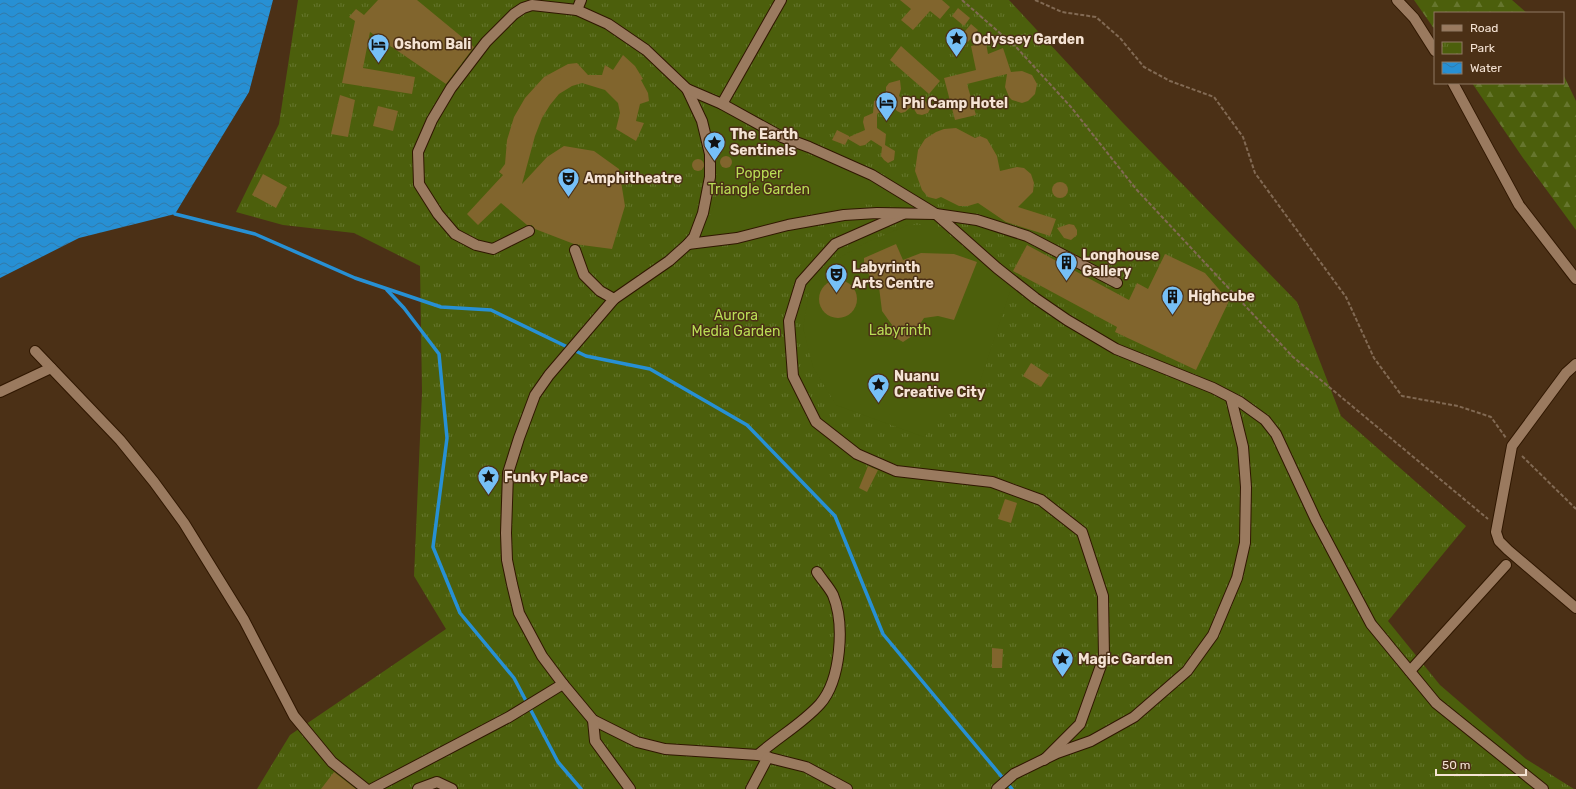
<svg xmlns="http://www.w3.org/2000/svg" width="1576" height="789" font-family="Rubik,sans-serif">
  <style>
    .forest { fill: url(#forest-firs) }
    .park { fill: url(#park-tufts) }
    .garden { fill: #4c5f0c }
    .water { fill: url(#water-waves) }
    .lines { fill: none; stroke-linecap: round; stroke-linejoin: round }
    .stream { stroke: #2790d4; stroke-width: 3.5 }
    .building { fill: #81652d }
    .minor-casing { stroke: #301700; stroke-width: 12 }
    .path { stroke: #826a54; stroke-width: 2; stroke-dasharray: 4 2; stroke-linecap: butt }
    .minor { stroke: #9a7a5f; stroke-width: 10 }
    .labels { text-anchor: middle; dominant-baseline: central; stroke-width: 3; stroke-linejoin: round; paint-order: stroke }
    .poi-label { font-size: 14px; font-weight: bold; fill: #f5e3d4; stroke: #4b3016; text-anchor: start }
    .park-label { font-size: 14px; fill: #b9dd55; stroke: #4b3016 }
  </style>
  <defs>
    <pattern id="forest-firs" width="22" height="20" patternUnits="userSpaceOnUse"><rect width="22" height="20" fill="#4c5f0c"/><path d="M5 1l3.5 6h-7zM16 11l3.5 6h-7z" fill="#66762e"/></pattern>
    <pattern id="park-tufts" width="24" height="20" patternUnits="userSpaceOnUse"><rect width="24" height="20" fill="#4c5f0c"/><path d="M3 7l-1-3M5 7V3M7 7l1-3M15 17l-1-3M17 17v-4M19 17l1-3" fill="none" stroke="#66762e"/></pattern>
    <pattern id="water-waves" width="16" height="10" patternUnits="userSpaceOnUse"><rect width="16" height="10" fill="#2790d4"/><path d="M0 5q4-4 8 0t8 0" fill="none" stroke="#3279a8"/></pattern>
  </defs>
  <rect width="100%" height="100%" fill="#4b3016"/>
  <g class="forest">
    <path d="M1414 0H1512L1527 13H1435V30Z"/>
    <path d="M1563 74 1576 101V230L1523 158 1472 83H1563Z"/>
  </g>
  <path class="park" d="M298 0H1009L1122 122 1297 302 1341 416 1466 526 1388 621 1440 685 1526 759 1574 789H257L290 735 446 629 414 576 422 392 420 266 354 233 283 225 236 212 279 124Z"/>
  <g class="garden">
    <path d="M709 107C720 112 730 119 740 125 754 133 770 140 784 147 808 156 898 178 901 205L896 207 863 204 771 222 719 237H708L703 234 717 197V153L706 114Z"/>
    <path d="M908 225H936L1012 286 980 382 924 437 836 405 813 367 803 328 809 292 841 257 863 244Z"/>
  </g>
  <path class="water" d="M0 0H273L249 92 175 214 79 238 0 278Z"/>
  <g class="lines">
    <g class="stream">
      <path d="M175 214 255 234 355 278 441 307 491 310 586 356 650 369 747 425 835 516 883 634 1012 789"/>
      <path d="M387 290 404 308 439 354 447 438 433 547 460 613 514 678 558 762 581 789"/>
    </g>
  </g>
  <g class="building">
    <path d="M378 0H417L474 47 446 84 370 32 363 68 415 77 412 94 342 83 355 21 349 17 356 9 364 15Z"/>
    <path d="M900 0H942L950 7 940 19 930 11 913 30 901 20 911 9Z"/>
    <path d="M958 8 970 18 964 26 952 16Z"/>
    <path d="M971 24 978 30 968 42 961 36Z"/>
    <path d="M986 43 988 54 1003 48 1011 72 1022 71 1032 75 1037 84 1035 94 1028 101 1022 103 1012 100 1009 97 1005 87 1007 74 967 84 976 115 955 120 944 78 976 70 971 46Z"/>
    <path d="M901 46 940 81 929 94 890 60Z"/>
    <path d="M623 55 635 66 643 79 641 80 648 93 649 101 640 104 636 121 644 123 636 141 616 129 620 113 618 103 605 90 582 83 572 86 559 94 550 105 542 118 535 136 522 184 547 157 564 146 594 151 619 169 625 206 612 249 574 244 535 229 532 225H527L501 203 478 225 467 214 503 175 499 172 505 164 507 140 514 117 525 98 544 77 568 64 577 63 588 75H602L605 65 613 70Z"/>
    <path d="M900 80 901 89 899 96 912 106 905 112 901 113 897 111 892 105 877 114V128L886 134 885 145 895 151 894 160 888 163 884 160 881 156 882 147 871 140 865 145 860 146 848 139 845 145 832 140 837 130 849 136V137L865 130 863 122 864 117 873 113 874 101 886 96V87L889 83Z"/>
    <path d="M340 95 355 100 348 137 331 134Z"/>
    <path d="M924 99 930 109 928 113 922 115 917 114 912 106Z"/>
    <path d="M378 106 398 111 393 131 373 126Z"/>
    <path d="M956 128 975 138 980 136 987 139 997 156 1000 171 1017 167 1024 168 1031 174 1034 183 1033 192 1018 207 1056 219 1050 236 1006 222 978 203 968 206H959L941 197 936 199 928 197 922 190 915 171 918 150 925 139 936 132 944 129Z"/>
    <circle cx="726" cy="162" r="6"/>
    <circle cx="698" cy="165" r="6"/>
    <path d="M263 174 287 187 276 208 252 195Z"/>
    <circle cx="1060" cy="190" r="8"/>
    <path d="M1069 224 1074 225 1077 230V235L1071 240 1064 238 1057 228Z"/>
    <path d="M896 244 903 260 921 253 954 254 977 262 954 320 938 316 924 318 912 336 903 342 889 334 892 325 882 311 878 279 871 278 864 266V258Z"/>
    <path d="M1027 245 1129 300 1137 283 1148 289 1165 254 1205 273 1229 301 1196 370 1115 332 1117 327 1013 271Z"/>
    <circle cx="838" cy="299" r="19"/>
    <path d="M1031 363 1049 375 1041 387 1023 376Z"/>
    <path d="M868 466 878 470 867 492 859 488Z"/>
    <path d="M1005 499 1017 503 1011 523 998 519Z"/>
    <path d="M992 648 1003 649 1002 668H992Z"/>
    <path d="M334 772 356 789H321Z"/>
  </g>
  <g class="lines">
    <defs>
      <g id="minor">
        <path d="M1397 0 1414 18 1435 51"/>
        <path d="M577 10 581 0"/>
        <path d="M1453 83 1519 205 1576 279"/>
        <path d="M687 89 702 121 710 154V177L703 213 694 237 688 244 669 261 614 299 549 375 535 395 519 438 508 473 506 533 507 560 512 584 519 613 542 656 563 684 593 720 637 742 665 749 758 755 806 767 847 789"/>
        <path d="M722 104 781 0"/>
        <path d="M903 214 835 244 801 282 789 321 793 376 816 422 857 454 896 471 992 482 1041 500 1082 532 1103 596 1104 657 1080 724 1044 760"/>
        <path d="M529 231 493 249 476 245 455 234 438 214 419 184 418 152 432 120 451 88 486 42 514 14 523 8 532 5 577 10 608 24 646 50 687 89 722 104 782 137 809 147 872 175 936 214 997 268 1035 298 1067 320 1116 349 1213 388 1240 402 1265 420 1276 434 1316 520 1371 624 1436 703 1543 789"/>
        <path d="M688 244 737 238 788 225 844 215 877 213 936 214 977 220 1027 236 1117 283"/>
        <path d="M575 250 584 275 600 291 614 299"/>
        <path d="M35 351 120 440 154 482 184 523 244 620 294 716 332 762 366 789"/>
        <path d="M1576 364 1566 373 1512 446 1496 532 1499 541 1508 550 1576 608"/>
        <path d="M0 392 51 368"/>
        <path d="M1410 671 1506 565"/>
        <path d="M593 720 595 741 630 789"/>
        <path d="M758 755C778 737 802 724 820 704 841 680 845 624 833 595 829 587 822 580 817 572"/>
        <path d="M372 789 509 717 563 684"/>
        <path d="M418 789 437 782 452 789"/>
        <path d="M751 789 768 757"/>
        <path d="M997 789 1014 774 1057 753 1091 741 1134 717 1187 671 1213 635 1237 578 1245 543 1246 487 1243 447 1231 398"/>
      </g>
    </defs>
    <use href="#minor" class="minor-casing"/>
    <g class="path">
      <path d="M962 0 1017 48 1071 107 1136 189 1293 357 1488 519"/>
      <path d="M1035 0 1062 12 1096 17 1120 38 1144 67 1170 81 1214 97 1243 137 1255 173 1346 297 1374 358 1402 396 1458 406 1491 417 1506 438"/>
      <path d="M1522 456 1576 509"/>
    </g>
    <use href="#minor" class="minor"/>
  </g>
  <defs>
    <symbol id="sight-pin" viewBox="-11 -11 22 30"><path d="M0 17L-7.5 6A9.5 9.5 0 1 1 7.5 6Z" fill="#76c0f7" stroke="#4b3016"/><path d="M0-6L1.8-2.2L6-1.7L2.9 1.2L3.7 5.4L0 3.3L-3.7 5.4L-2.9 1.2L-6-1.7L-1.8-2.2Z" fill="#111"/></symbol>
    <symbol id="hotel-pin" viewBox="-11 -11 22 30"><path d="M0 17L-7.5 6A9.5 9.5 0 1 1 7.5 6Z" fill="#76c0f7" stroke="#4b3016"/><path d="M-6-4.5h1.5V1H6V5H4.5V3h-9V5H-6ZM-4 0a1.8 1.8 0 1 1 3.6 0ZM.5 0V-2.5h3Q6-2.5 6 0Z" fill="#111"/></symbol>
    <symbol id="theatre-pin" viewBox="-11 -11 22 30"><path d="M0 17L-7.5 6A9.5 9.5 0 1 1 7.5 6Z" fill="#76c0f7" stroke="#4b3016"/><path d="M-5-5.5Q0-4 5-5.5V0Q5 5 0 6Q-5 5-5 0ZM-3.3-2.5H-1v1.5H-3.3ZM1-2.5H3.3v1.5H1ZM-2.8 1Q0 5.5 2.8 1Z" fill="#111"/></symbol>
    <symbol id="building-pin" viewBox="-11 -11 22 30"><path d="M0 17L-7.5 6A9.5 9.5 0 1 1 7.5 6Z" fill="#76c0f7" stroke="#4b3016"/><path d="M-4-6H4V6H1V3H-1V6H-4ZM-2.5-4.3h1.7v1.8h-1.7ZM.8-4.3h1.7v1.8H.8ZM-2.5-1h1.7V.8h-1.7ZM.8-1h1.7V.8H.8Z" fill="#111"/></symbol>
  </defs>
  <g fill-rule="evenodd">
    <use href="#sight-pin" x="944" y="26" width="25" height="34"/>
    <use href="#hotel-pin" x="366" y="32" width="25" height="34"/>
    <use href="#hotel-pin" x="874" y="90" width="25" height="34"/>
    <use href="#sight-pin" x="702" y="130" width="25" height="34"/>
    <use href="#theatre-pin" x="556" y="166" width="25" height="34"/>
    <use href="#building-pin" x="1054" y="250" width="25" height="34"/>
    <use href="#theatre-pin" x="824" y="262" width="25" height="34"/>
    <use href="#building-pin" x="1160" y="284" width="25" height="34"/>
    <use href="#sight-pin" x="866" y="372" width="25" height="34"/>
    <use href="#sight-pin" x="476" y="464" width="25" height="34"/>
    <use href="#sight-pin" x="1050" y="646" width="25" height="34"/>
  </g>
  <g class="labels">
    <g class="poi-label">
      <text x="972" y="39">Odyssey Garden</text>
      <text x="394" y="44">Oshom Bali</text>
      <text x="902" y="103">Phi Camp Hotel</text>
      <text x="730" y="134">The Earth<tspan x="730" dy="16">Sentinels</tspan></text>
      <text x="584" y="178">Amphitheatre</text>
      <text x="1082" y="255">Longhouse<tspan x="1082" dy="16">Gallery</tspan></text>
      <text x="852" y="267">Labyrinth<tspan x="852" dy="16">Arts Centre</tspan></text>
      <text x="1188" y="296">Highcube</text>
      <text x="894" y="376">Nuanu<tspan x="894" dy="16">Creative City</tspan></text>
      <text x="504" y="477">Funky Place</text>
      <text x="1078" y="659">Magic Garden</text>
    </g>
    <g class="park-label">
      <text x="759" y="173">Popper<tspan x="759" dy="16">Triangle Garden</tspan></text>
      <text x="736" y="315">Aurora<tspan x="736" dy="16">Media Garden</tspan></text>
      <text x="900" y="330">Labyrinth</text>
    </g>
  </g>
  <rect x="1434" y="12" width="130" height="72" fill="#4b3016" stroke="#8f7862"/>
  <rect x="1442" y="25" width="20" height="6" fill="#9a7a5f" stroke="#8f7862"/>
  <text x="1470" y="32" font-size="12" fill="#f5e3d4">Road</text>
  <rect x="1442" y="42" width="20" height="12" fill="url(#park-tufts)" stroke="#8f7862"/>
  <text x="1470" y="52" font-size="12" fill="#f5e3d4">Park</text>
  <rect x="1442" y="62" width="20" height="12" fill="url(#water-waves)" stroke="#8f7862"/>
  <text x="1470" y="72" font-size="12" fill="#f5e3d4">Water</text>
  <path d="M1436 769v6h90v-6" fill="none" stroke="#f5e3d4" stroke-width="2"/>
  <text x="1442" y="769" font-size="12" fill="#f5e3d4" stroke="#4b3016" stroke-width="3" paint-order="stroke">50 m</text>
</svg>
